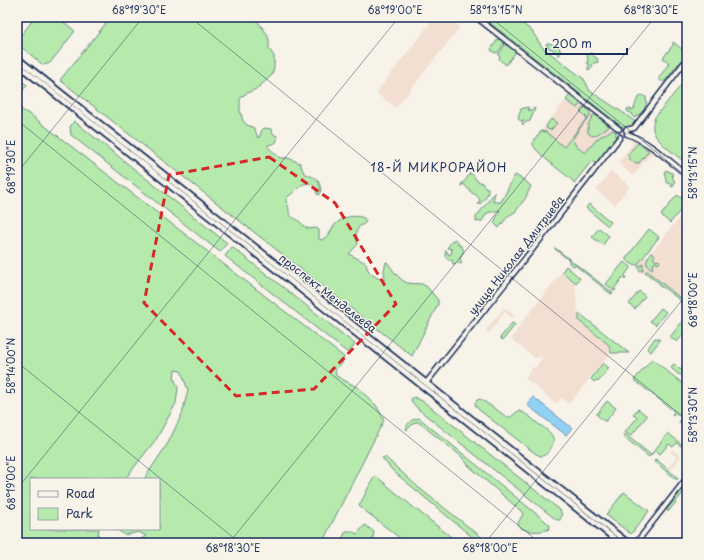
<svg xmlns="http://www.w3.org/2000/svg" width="704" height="560" font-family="'Playpen Sans',sans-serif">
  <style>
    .built { fill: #f2dfd1 }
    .green { fill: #b5eaac; stroke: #688c85 }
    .water { fill: #91d2f2; stroke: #6291b7 }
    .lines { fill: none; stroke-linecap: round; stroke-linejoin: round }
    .secondary-casing { stroke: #1b2f5e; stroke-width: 7 }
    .primary-casing { stroke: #1b2f5e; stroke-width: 8 }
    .secondary { stroke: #f7f3e8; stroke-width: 4 }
    .primary { stroke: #f7f3e8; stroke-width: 4.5 }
    .marked { fill: none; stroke: #d62828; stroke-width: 3; stroke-dasharray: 8 5; stroke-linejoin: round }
    .ticks { fill: none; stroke: #1b2f5e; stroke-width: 1; stroke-opacity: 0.45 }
    .labels { text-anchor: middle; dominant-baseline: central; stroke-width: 3; stroke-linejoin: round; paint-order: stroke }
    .street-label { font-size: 11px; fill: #1b2f5e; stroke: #f7f3e8 }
    .neighbourhood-label { font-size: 12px; letter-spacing: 1px; fill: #1b2f5e; stroke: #f7f3e8 }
    .neatline { fill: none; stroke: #1b2f5e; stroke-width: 1.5 }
    .ticks-label { font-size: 10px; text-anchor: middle; fill: #1b2f5e }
  </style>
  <rect width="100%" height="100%" fill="#f7f3e8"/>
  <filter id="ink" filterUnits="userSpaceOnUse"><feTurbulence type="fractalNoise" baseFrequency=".025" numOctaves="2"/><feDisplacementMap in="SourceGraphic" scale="8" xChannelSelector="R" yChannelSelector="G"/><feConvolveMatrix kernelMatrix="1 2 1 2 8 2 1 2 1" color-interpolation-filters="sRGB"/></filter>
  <g filter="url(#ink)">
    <g class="built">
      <path d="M435 17H449L460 27 396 108 376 93Z"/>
      <path d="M569 96 572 97 585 107H584L581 113 587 117 586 120 590 115V113L593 115H595L608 125 609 127 612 130 604 134 585 163 546 132 541 131Z"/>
      <path d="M632 140 643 145 654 154 650 155 633 176 618 163 631 146 632 144Z"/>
      <path d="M611 171 630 186 615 205 596 190Z"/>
      <path d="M687 208V303L645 272V275L641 271H643V264L640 266 638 264 643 257 647 258Z"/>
      <path d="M561 273 573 283 575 285 579 322 608 345 610 355 607 357 569 404 562 398 555 404 544 394V393L525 378 532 367 535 368 543 357 535 358 511 339 526 317Z"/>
      <path d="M504 308 514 315 512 318 505 312 489 333 486 330Z"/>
      <path d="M672 449 681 456 671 470 668 467 675 459 676 457 670 452Z"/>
    </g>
    <g class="green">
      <path d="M35 17H57L75 31 50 63 43 65 18 44 20 37Z"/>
      <path d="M111 17H254L259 23 267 34 269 40V49L274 56V68L272 75 260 86 256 89 245 94 240 99V110L243 121 247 125 254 128 258 137 259 138 260 136 262 129 266 128 271 129 273 134 277 136V141L275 143 268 145V147L280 158H288L300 163 304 173C315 179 318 175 321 190L319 195 317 194C312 178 304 182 295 191 292 194 287 196 286 200 286 203 288 203 288 206 289 208 289 210 289 212 290 217 294 218 298 220 306 227 304 230 316 228L319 230V239L322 240 324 238 327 237C330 234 331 230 334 226 341 217 353 214 364 218L366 222C364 224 362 225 360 226 355 230 356 239 358 244L349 254 366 263C367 273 375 278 384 280L385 279 384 271 386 262H387L395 273 402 280 407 283 422 284 427 287 438 300V304L412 356 60 80Z"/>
      <path d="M482 17H514L532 31 542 47 584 79 590 91 625 114 635 122V124C631 128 625 128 619 125L555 74Z"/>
      <path d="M498 39H500L504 42V44L498 52 495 53 492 51 491 49Z"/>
      <path d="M673 42 687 53V56L680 64H678L665 81C663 82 659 81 659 78L669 63 663 58 673 45Z"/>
      <path d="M547 43 552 44 556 47 558 46 560 48 559 49 561 51 560 53V55H558V53C556 53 553 51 553 49 550 49 547 47 546 44Z"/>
      <path d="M505 45H508L515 51V53L506 65 499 59 500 57 498 55Z"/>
      <path d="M591 53C593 55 594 57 597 58L598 62 594 63 592 65 593 67 588 70V67L590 65 587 63 588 59 587 56 588 54Z"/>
      <path d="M17 77 27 85 19 95 17 93Z"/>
      <path d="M687 78V164C678 156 654 141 653 129 652 125 654 121 655 117Z"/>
      <path d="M642 95 646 97C648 105 644 113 636 116L635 118C632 117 632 116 631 113L627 111V109H630L632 110 634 109C636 103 636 98 642 95Z"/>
      <path d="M569 96C573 96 578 101 580 104L577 108 566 100Z"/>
      <path d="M17 107 32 116 344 357 342 364C335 368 335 368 336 376L357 387 376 405 384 420 322 543H122L125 541 139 540 146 536 139 532 125 535 116 529H159V479H144L168 443 182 414 188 390 181 371 175 370 174 378 178 388 176 403 157 438 125 479H31V529H99L97 543H17Z"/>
      <path d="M528 107 529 111 534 108 535 109 530 121 526 122 523 125 522 123 524 120 521 121 518 119 519 115 521 109Z"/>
      <path d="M584 107 590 111V115L588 119 586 120 582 125 572 140 575 143V145L585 153 598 138 612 130 616 132V137L598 162 590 163 574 183 572 180C565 174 534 152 533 144 533 140 539 135 541 131L546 132 564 147 587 118 580 111Z"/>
      <path d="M593 115H595L608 125 609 127 596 135 592 136 588 133V125Z"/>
      <path d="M551 119 557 123 551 130 547 129 546 126Z"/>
      <path d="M74 121 227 243 220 252 71 135 70 127Z"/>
      <path d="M638 143 648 150V152L639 163C634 164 628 159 628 154Z"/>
      <path d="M666 170 672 173 673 179 675 181H674V186L672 187 671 186 672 184 670 183 668 184 666 181 665 175 664 172Z"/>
      <path d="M470 173 474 176 476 180 482 183 485 187 488 188C489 195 484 200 480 204H478L480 201C479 197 476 194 472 193 470 189 466 188 464 184L461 186 462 183 465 181Z"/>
      <path d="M515 175 524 180 531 186 525 199 515 212 508 216 499 228 494 223 500 210 487 213 482 221 476 222V217L495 192 493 202H501Z"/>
      <path d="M677 195 687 202 670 223 661 215Z"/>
      <path d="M589 204 611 222 608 226 586 208Z"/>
      <path d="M599 228 609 236 603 245 592 237Z"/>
      <path d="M649 229 659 237 638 264 640 266 643 264V271H641L639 270V267L635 264 633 265 626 260V258Z"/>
      <path d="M455 239 458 242V245H460L464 250 460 259 462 263 461 264 459 263 453 264 452 260H448L445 256 446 250 449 255 451 254 452 249 447 248 452 241Z"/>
      <path d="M232 247 355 344 348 353 225 256Z"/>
      <path d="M555 248 613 293 611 294 575 265 573 266 569 263V260L555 249Z"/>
      <path d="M652 252 655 255 653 258 657 261 659 260 660 262 658 264 655 262 652 266 653 267 652 269C643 264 647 258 652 252Z"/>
      <path d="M624 262 631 267 625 275 626 277 625 279 623 277 614 289 616 290 614 291 606 284 623 263Z"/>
      <path d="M566 266 580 278 576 283 562 272Z"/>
      <path d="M647 271 684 301 687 303V306L684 304H681V301L663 287H660V284L645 272Z"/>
      <path d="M639 291 645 296 635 309 629 304Z"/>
      <path d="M661 308 666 312 656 325 650 321Z"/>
      <path d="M579 313 629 353H611L609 345 579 321Z"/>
      <path d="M683 321 682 323 687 327V330L677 342 670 337 682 322Z"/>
      <path d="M512 323 515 325 503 340 500 338Z"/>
      <path d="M655 338H656L660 340 651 352 647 349Z"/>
      <path d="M652 359 687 387V405L682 411 684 413 681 416 687 421V428L679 422 682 418 676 413 673 416 672 415 674 411 634 380Z"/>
      <path d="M603 363 609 368 598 382 596 380 594 382 591 379Z"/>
      <path d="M674 364 678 368 680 369 684 372 681 375 678 374 672 369 671 367Z"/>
      <path d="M414 397 424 402 560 510C562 514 562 516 560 520H557L549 514 418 409 412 402 411 399Z"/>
      <path d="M479 399 482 400 507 417H511L518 411C525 412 531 418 536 422 546 430 559 435 551 448 548 453 546 455 541 456L536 454 479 410 475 405 476 401Z"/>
      <path d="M607 401 616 408 606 421H604L597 415V414Z"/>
      <path d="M638 409 647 416 631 436 625 432 637 418 633 414Z"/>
      <path d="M419 418 550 525 549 529C540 533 527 532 519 527L518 523 523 514 521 511 469 466 461 456 418 422H415L407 430 406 429C408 422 412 419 419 418Z"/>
      <path d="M668 433 687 449V451L677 443 673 447 669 444 660 454 655 450 649 457 624 437 623 435 625 434 651 455Z"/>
      <path d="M385 457 419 488 489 543H480L477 541 393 471 382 458Z"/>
      <path d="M656 459 678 478 677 480 654 461Z"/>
      <path d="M374 477H377L413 507 455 540 456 543H406L359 506Z"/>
      <path d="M685 489H686L668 512 667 509 682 490Z"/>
      <path d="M624 492 649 511 631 534 606 515Z"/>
      <path d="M365 525 374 532 372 542H376L384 539 391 543H340L346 531H351L357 534Z"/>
    </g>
    <path class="water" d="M533 397 572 428 566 435 527 405Z"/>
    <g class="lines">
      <defs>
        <g id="secondary">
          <path d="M476 17 619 129"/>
          <path d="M626 130 634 128 687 59"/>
          <path d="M627 134C650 142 668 160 687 175"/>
          <path d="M426 383 543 236 620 137"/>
          <path d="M636 543 687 478"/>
        </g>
        <g id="primary">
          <path d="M17 58 628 543"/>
          <path d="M17 64 620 543"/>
        </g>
      </defs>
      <use href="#secondary" class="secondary-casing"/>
      <use href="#primary" class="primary-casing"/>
      <use href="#secondary" class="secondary"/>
      <use href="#primary" class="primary"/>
    </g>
  </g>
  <path class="marked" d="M269 157 335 203 396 304 314 389 236 396 144 303 169 175Z"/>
  <path class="ticks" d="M190 17 687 420M490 17 687 177M17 120 540 543M17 173 143 17M17 362 240 543M17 489 399 17M229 543 655 17M485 543 687 294"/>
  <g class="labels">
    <g class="street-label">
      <text transform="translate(516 255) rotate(-52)">улица Николая Дмитриева</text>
      <text transform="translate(328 293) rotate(38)">проспект Менделеева</text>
    </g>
    <g class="neighbourhood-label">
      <text x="439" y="167">18-Й МИКРОРАЙОН</text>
    </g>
  </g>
  <rect width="704" height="560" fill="none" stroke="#f7f3e8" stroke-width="44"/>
  <rect x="30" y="478" width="130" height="52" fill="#f7f3e8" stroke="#9fa5b1"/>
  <rect x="38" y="491" width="20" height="6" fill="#f7f3e8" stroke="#9fa5b1"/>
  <text x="66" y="498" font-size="12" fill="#1b2f5e">Road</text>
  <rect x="38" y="508" width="20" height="12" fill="#b5eaac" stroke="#9fa5b1"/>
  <text x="66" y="518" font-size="12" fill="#1b2f5e">Park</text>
  <path d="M546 48v6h81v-6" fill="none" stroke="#1b2f5e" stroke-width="2"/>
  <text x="552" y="48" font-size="12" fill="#1b2f5e" stroke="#f7f3e8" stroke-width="3" paint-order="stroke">200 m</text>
  <rect x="22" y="22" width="660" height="516" class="neatline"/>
  <g class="ticks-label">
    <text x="139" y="14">68°19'30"E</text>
    <text x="395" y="14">68°19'00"E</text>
    <text x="496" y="14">58°13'15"N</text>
    <text x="651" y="14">68°18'30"E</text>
    <text transform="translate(11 167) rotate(-90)" y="4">68°19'30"E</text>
    <text transform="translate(693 173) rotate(-90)" y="4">58°13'15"N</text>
    <text transform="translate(693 300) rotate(-90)" y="4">68°18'00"E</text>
    <text transform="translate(11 366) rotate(-90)" y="4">58°14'00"N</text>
    <text transform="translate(693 415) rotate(-90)" y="4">58°13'30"N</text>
    <text transform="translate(11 483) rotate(-90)" y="4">68°19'00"E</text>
    <text x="233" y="552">68°18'30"E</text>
    <text x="490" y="552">68°18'00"E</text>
  </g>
</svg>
